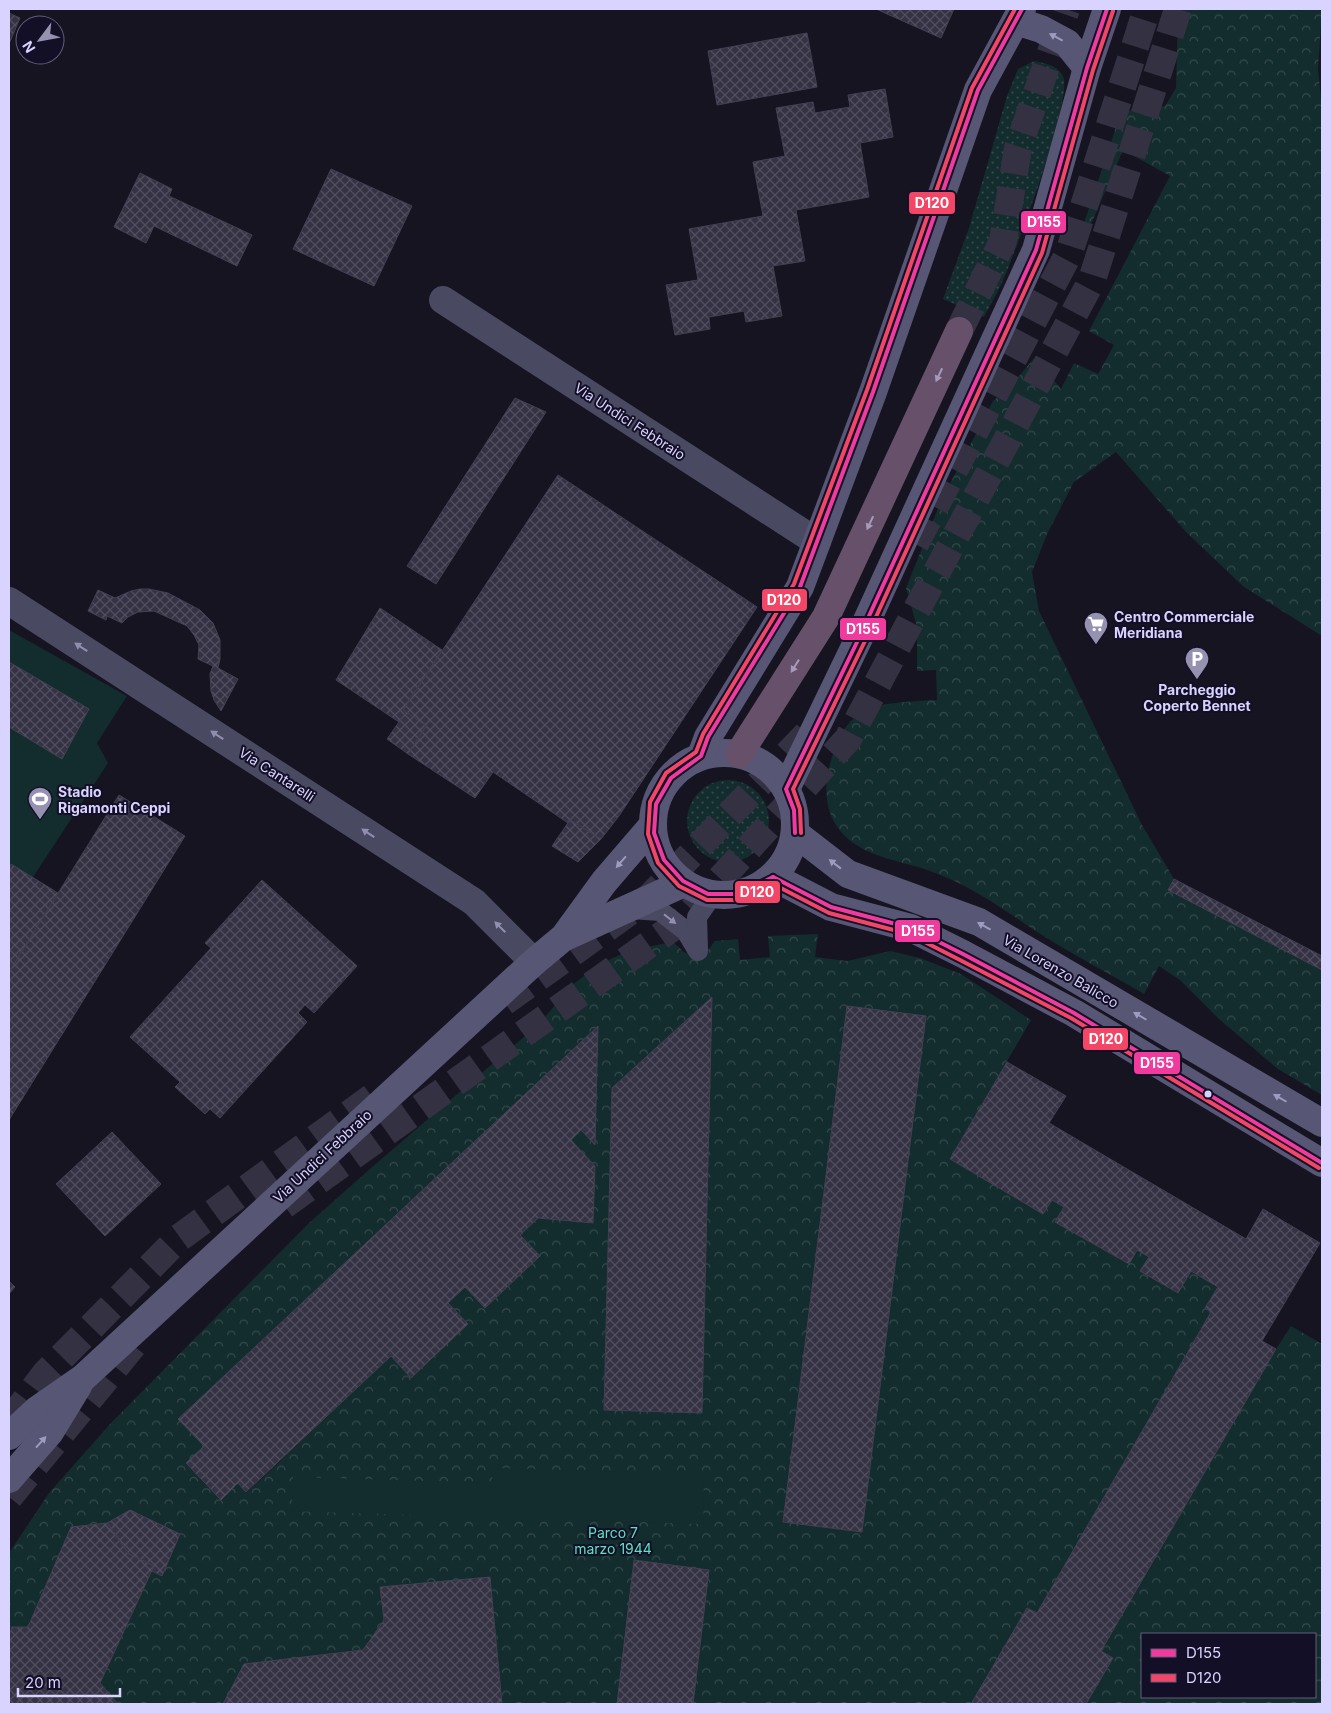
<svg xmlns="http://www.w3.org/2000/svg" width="1331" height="1713" font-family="Inter,sans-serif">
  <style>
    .grass { fill: url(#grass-dots) }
    .park { fill: url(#park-crowns); fill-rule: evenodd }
    .pitch { fill: #132c2d }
    .building { fill: url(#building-cross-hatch); stroke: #433f54 }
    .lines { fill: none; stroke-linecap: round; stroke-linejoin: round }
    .highway-tunnel { stroke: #333142; stroke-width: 28; stroke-dasharray: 28 14; stroke-linecap: butt }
    .lane { stroke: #4a4962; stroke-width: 20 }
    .street { stroke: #4a4962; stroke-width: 28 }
    .secondary { stroke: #575674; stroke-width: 28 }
    .highway { stroke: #67516a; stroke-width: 28 }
    .bus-1-casing { stroke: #130f26; stroke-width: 8 }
    .bus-2-casing { stroke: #130f26; stroke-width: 8 }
    .bus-1 { stroke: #f13a9d; stroke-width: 4 }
    .bus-2 { stroke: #f34667; stroke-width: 4 }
    .oneway { fill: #9e9bc0 }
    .oneway2 { fill: #a699bc }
    .oneway3 { fill: #928eb0 }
    .bus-dot { fill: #d9d4ff; stroke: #130f26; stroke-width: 2 }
    .labels { text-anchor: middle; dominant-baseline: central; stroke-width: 4; stroke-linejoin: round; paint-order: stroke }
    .street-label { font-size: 14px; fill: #d9d4ff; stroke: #130f26 }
    .poi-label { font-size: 14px; font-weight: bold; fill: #d9d4ff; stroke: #130f26; text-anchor: start }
    .park-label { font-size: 14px; fill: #5fe0c0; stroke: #130f26 }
    .line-badge { stroke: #130f26; stroke-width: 2 }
    .badge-label { font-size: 14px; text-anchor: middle; font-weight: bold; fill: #fff }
  </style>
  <defs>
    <pattern id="grass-dots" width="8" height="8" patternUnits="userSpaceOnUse" patternTransform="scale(1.25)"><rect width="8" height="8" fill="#132c2d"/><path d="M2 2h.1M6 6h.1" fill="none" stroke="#354a4c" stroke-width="1.8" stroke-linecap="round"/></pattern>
    <pattern id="park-crowns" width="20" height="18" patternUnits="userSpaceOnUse" patternTransform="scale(1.25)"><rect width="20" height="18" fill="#132c2d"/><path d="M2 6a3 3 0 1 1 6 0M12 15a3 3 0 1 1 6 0" fill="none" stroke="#354a4c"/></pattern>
    <pattern id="building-cross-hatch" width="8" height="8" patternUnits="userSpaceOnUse" patternTransform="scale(1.25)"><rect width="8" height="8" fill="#343243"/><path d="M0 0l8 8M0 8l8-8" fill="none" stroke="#514f5f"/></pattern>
  </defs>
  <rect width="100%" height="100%" fill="#161421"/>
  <g class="grass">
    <path d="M1034 61C1045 63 1057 65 1063 76 1074 97 1013 260 1000 287 995 297 989 307 984 317L943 299 969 228 1007 96 1018 69Z"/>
    <circle cx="728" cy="821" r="41"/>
  </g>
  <g class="park">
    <path d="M1178 9H1322L1318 69 1322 109V636L1244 587 1187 533 1116 452 1074 482 1048 532 1032 572 1039 611 1142 825 1174 879 1169 890 1322 970V1095L1278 1069 1219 1019 1180 980 1159 966 1144 994C1110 974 1075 956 1042 935 1008 913 977 889 938 874 907 861 865 859 842 833 821 809 824 779 834 751 838 740 844 727 853 719 874 700 911 702 937 700L936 670 917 671V627L906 588 941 501 993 401 1010 387 1035 357 1061 389 1074 363 1098 374 1114 345 1089 331 1170 176 1123 150 1089 229 1080 235 1121 112 1165 106 1176 88Z"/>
    <path d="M818 934 815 957 847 961 890 951 920 958 961 974 1031 1020 950 1159 1043 1214 1052 1200 1064 1207 1056 1222 1128 1264 1137 1250 1149 1257 1141 1271 1177 1293 1191 1271 1218 1287 1205 1308 1211 1312 1037 1613 1027 1608 971 1704H502L490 1577 381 1587 384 1620 363 1650 244 1664 223 1704H118L100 1683 154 1567 71 1528 28 1627H12L9 1635V1553L49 1493 111 1423 308 1224 371 1168 539 1024 571 986 598 965 630 950 673 942 685 953 708 950 715 941 738 939 740 960 770 957 768 936ZM712 998 702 1413 604 1410 612 1089ZM847 1007 925 1016 862 1532 783 1522ZM598 1027 595 1144 581 1130 571 1140 595 1166 593 1223 538 1218 520 1235 539 1256 485 1308 465 1287 448 1303 468 1324 412 1377 391 1356 247 1492 238 1483 221 1499 204 1446 178 1419Z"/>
    <path d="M1291 1326 1322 1344V1704H1086L1113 1658 1101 1651 1276 1349ZM1142 1634H1315V1697H1142Z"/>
  </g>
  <g class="pitch">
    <path d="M9 630 127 696 97 743 108 763 33 877 58 893 9 972Z"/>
    <path d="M493 1468 704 1474 703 1524 292 1511 293 1477 492 1483Z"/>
  </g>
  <g class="building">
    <path d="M876 9H954L941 38Z"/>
    <path d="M9 13 20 18 9 44Z"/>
    <path d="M807 33 817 87 717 105 708 51Z"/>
    <path d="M885 89 893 137 860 143 869 197 796 210 805 261 773 266 782 316 746 322 744 311 709 317 710 329 675 335 666 285 698 280 689 229 763 216 753 162 785 156 776 108 813 102 815 113 850 107 848 95Z"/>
    <path d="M331 169 412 206 374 286 293 249Z"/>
    <path d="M140 173 172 189 169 196 252 235 237 266 154 226 146 243 114 227Z"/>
    <path d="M515 398 546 412 436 584 407 566Z"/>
    <path d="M558 475 757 607 619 816 601 839 570 820 568 823 493 772 475 798 408 754 426 726 403 710Z"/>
    <path d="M140 589H149L168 593 200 610 213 623 220 640V659L218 668 238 679 221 711 214 700 211 691 210 674 213 666 198 659 199 645 194 635 187 626 154 611 138 612 128 617 122 623 107 616 106 620 88 611 98 590 115 598 131 591Z"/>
    <path d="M380 608 442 650 403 710 406 712 399 722 336 680Z"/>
    <path d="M9 662 89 709 62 759 9 727Z"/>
    <path d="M406 712 426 726 408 754 387 739Z"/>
    <path d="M119 795 185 836 9 1120V972Z"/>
    <path d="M570 820 601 839 578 862 552 846Z"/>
    <path d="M11 864 58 893 9 972V868Z"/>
    <path d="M1174 879 1322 956V970L1168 890Z"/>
    <path d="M262 880 357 966 314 1013 305 1005 298 1013 307 1022 220 1118 210 1109 205 1114 175 1087 180 1082 130 1037 211 948 205 943Z"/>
    <path d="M712 997 702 1413 604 1410 612 1088Z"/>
    <path d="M847 1006 926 1016 862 1532 783 1522Z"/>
    <path d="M598 1026 595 1145 581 1130 571 1140 595 1166 593 1223 538 1218 520 1235 540 1256 485 1308 465 1287 448 1303 468 1324 411 1378 391 1356 246 1492 238 1483 221 1500 186 1463 204 1446 178 1419Z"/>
    <path d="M1007 1062 1066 1096 1049 1123 1246 1239 1263 1209 1320 1243 1262 1341 1276 1349 1101 1651 1113 1658 1086 1704H971L1027 1608 1037 1613 1211 1312 1205 1308 1218 1287 1191 1271 1178 1293 1140 1271 1149 1257 1137 1250 1129 1264 1055 1222 1064 1207 1052 1200 1043 1214 950 1159Z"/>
    <path d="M112 1132 161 1184 105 1236 56 1184Z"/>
    <path d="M9 1281 15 1287 9 1294Z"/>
    <path d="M130 1510 180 1534 162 1576 152 1571 154 1566 129 1554 107 1523Z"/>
    <path d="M107 1523 129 1554 154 1566 100 1683 118 1704H9V1635L12 1627H28L71 1527Z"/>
    <path d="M634 1560 709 1570 693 1704H617Z"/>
    <path d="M490 1577 502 1704H223L244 1664 363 1650 384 1620 380 1587Z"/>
  </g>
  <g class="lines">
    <g class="highway-tunnel">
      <path d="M959 331 1003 241 1018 148 1066 9"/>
      <path d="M915 544 1069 253 1147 9"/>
      <path d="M504 1002 651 896 813 728"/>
      <path d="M284 1205 683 920 848 739 1092 280 1178 9"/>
      <path d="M9 1422 46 1373 179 1238 374 1096"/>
      <path d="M9 1497 139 1338"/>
    </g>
    <g class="lane">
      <path d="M631 909 660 911 686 931 698 951"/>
      <path d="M698 949 697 917 713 894"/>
    </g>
    <g class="street">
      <path d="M443 300 817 542"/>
      <path d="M9 601 474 902 534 962"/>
    </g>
    <g class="secondary">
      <path d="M1016 21 1041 29 1067 43 1087 68"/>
      <circle cx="724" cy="824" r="71"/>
      <path d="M701 756 708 737 800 587 873 392 978 90 1022 9"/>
      <path d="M786 789 859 638 1036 250 1087 68 1107 9"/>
      <path d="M795 833 848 874 979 922 1322 1123"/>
      <path d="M773 877 831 907 911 928 963 954 1074 1013 1322 1163"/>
      <path d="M565 937 684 883"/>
      <path d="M9 1436 37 1410 83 1378 534 962 564 937 604 882 653 825"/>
      <path d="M9 1479 50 1432 78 1386"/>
    </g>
    <path class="highway" d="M739 754 826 617 959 331"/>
    <defs>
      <g id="bus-1">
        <path d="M795 833 794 810 786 789 859 638 1036 250 1087 68 1107 9"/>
        <path d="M773 877 739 894H708L683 881 664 860 654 833 656 804 671 778 701 756 708 737 800 587 873 392 978 90 1022 9"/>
        <path d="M773 877 831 907 911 928 963 954 1074 1013 1322 1163"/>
      </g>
      <g id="bus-2">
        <path d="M1015 9 972 88 867 390 794 584 703 734 696 752 666 773 650 802 648 834 658 863 679 886 707 900H741L773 884 829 913 909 934 960 960 1071 1018 1319 1168"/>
        <path d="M801 833 800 809 793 789 865 641 1042 253 1093 70 1113 11"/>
      </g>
    </defs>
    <use href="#bus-1" class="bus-1-casing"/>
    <use href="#bus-2" class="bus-2-casing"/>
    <use href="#bus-1" class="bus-1"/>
    <use href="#bus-2" class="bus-2"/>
  </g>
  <defs><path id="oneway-solid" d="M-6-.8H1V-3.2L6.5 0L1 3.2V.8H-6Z" transform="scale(1.25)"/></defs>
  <g class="oneway">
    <use href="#oneway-solid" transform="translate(1056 37) rotate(-152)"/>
    <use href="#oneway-solid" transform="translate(621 862) rotate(131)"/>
    <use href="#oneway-solid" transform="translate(835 864) rotate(-142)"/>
    <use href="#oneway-solid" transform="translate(984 926) rotate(-151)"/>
    <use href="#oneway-solid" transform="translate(1140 1016) rotate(-150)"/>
    <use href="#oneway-solid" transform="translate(1280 1098) rotate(-150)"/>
    <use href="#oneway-solid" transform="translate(41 1442) rotate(-48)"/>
  </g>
  <g class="oneway2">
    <use href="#oneway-solid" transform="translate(939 375) rotate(115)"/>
    <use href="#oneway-solid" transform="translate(870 523) rotate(115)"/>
    <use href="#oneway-solid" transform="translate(795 666) rotate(122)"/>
  </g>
  <g class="oneway3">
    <use href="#oneway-solid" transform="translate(81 647) rotate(-147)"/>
    <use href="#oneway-solid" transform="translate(217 735) rotate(-147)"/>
    <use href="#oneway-solid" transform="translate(368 833) rotate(-147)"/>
    <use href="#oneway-solid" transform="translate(670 919) rotate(38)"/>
    <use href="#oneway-solid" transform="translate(500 927) rotate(-135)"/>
  </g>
  <defs>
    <symbol id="supermarket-pin" viewBox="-11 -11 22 30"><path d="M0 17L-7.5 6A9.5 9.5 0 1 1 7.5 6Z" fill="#9591b1" stroke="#130f26"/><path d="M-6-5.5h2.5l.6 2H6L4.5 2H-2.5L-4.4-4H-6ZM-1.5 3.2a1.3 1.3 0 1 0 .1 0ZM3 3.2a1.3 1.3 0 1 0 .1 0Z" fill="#fff"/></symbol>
    <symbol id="parking-pin" viewBox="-11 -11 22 30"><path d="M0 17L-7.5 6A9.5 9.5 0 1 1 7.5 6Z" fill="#9591b1" stroke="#130f26"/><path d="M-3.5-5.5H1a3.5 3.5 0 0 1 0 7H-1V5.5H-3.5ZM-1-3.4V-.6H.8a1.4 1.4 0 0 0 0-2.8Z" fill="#fff"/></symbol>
    <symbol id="stadium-pin" viewBox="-11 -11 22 30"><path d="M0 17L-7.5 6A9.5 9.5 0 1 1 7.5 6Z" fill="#9591b1" stroke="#130f26"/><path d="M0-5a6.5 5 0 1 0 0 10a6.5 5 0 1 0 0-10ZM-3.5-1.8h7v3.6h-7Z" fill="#fff"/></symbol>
  </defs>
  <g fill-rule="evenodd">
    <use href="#supermarket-pin" x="1082" y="610" width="28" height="38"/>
    <use href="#parking-pin" x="1183" y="645" width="28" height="38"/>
    <use href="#stadium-pin" x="26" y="785" width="28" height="38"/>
  </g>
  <circle class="bus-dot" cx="1208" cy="1094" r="4.5"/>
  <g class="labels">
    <g class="street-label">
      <text transform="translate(630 421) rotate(33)">Via Undici Febbraio</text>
      <text transform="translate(277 774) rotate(33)">Via Cantarelli</text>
      <text transform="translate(1061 971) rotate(30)">Via Lorenzo Balicco</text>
      <text transform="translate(322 1156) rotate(-43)">Via Undici Febbraio</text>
    </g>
    <g class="poi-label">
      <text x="1114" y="616">Centro Commerciale<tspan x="1114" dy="16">Meridiana</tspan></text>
      <text x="1197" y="689" text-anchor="middle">Parcheggio<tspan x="1197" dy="16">Coperto Bennet</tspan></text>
      <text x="58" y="791">Stadio<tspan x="58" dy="16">Rigamonti Ceppi</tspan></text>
    </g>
    <g class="park-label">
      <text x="613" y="1532">Parco 7<tspan x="613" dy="16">marzo 1944</tspan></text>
    </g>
  </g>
  <g class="line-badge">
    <rect x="908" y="191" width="48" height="24" rx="5" fill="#f34667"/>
    <rect x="1020" y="210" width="47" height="24" rx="5" fill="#f13a9d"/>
    <rect x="761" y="588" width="47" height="24" rx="5" fill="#f34667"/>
    <rect x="839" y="617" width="48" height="24" rx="5" fill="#f13a9d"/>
    <rect x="734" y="880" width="47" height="24" rx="5" fill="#f34667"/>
    <rect x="894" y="919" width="47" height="24" rx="5" fill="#f13a9d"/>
    <rect x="1082" y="1027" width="47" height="24" rx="5" fill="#f34667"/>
    <rect x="1133" y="1051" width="48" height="24" rx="5" fill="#f13a9d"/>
  </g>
  <g class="badge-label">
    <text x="932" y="208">D120</text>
    <text x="1044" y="227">D155</text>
    <text x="784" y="605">D120</text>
    <text x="863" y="634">D155</text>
    <text x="757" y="897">D120</text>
    <text x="918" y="936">D155</text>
    <text x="1106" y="1044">D120</text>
    <text x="1157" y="1068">D155</text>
  </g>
  <rect width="1331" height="1713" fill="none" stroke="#d9d4ff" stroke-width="20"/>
  <rect x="1141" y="1633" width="175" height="65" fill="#130f26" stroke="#625e7d"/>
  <rect x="1151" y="1649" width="25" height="8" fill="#f13a9d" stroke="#625e7d"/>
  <text x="1186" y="1658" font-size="15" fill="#d9d4ff">D155</text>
  <rect x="1151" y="1674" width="25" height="8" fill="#f34667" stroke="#625e7d"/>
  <text x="1186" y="1683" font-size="15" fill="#d9d4ff">D120</text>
  <g transform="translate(40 40) rotate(238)"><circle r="24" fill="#130f26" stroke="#625e7d"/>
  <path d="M0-4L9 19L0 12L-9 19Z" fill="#9591b1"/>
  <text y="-8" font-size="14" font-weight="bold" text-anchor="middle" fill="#d9d4ff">N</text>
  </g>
  <path d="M18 1688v8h102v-8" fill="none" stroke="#d9d4ff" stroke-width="2.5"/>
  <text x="25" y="1688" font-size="15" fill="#d9d4ff" stroke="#130f26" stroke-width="4" paint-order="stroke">20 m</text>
</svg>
